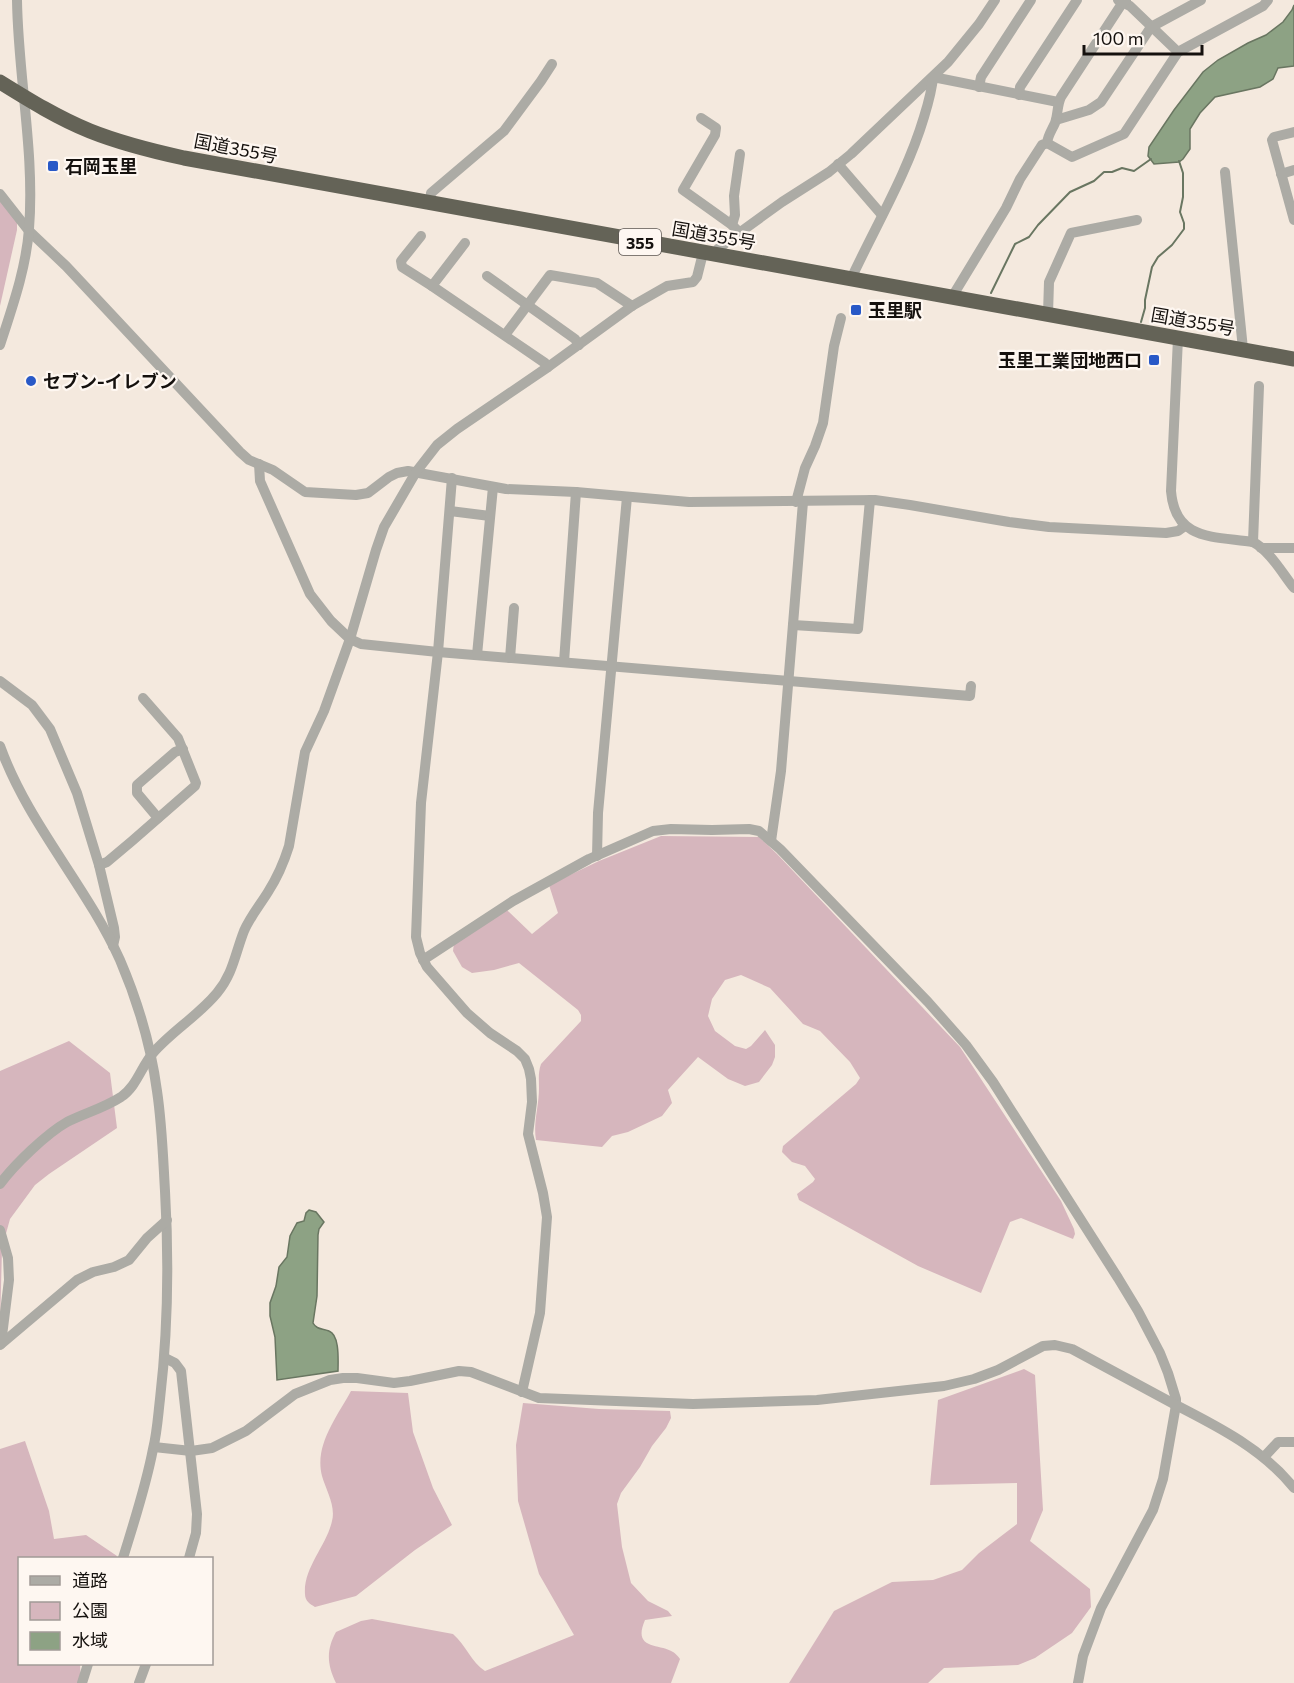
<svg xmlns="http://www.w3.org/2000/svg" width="1294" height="1683" font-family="Commissioner,'Noto Sans JP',sans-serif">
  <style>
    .green { fill: #d6b6bd }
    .water { fill: #8da284; stroke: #697661; stroke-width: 1.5 }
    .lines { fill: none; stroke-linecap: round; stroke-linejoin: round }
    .stream { stroke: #697661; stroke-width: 2 }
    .minor { stroke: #acaba5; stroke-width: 10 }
    .highway { stroke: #646357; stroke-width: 15 }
    .poi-dot { fill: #2959c7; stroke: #fef7f1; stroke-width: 2 }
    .labels { text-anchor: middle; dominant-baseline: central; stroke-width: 4.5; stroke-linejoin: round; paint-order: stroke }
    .shield { fill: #fef7f1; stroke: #5b5652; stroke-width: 1.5 }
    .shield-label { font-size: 16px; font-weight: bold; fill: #15110e }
    .street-label { font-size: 18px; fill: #15110e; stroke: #fef7f1 }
    .poi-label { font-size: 18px; font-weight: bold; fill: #15110e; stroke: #fef7f1; text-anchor: start }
  </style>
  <rect width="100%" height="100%" fill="#f4e9de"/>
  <g class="green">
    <path d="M0 200 17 222V230L0 306Z"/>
    <path d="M661 836 759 837 777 854 960 1047 1061 1201 1074 1229 1075 1234 1073 1239 1021 1218 1010 1222 981 1293 918 1266 799 1200 797 1194 813 1182 815 1179 805 1166 792 1162 782 1152 783 1146 856 1084 860 1078 850 1062 820 1031 803 1024 770 988 741 975 725 980 712 999 708 1016 715 1031 735 1046 746 1049 751 1046 765 1030 775 1045V1057L772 1065 759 1082 745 1086 728 1079 698 1057 668 1090 672 1103 662 1116 628 1132 612 1136 602 1147 536 1140C533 1123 539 1106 539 1088 539 1079 538 1073 541 1064L581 1021V1015L578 1010 519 963 494 970 472 973 462 967 453 951 454 943 507 910 532 934 558 913 549 885 599 861Z"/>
    <path d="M69 1041 110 1073 117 1128 49 1174 35 1185 10 1219 2 1248 0 1327V1071Z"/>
    <path d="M1024 1369 1035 1375 1043 1510 1030 1541 1090 1589 1091 1607 1072 1633 1035 1658 1018 1665 944 1668 928 1683H789L834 1611 892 1582 933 1580 962 1570 979 1553 1017 1524V1483L930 1485 938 1400Z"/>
    <path d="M351 1391 408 1393 413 1432 433 1488 452 1525 415 1550 356 1596 315 1607C310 1604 305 1601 305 1594 303 1568 327 1545 332 1521 336 1506 326 1490 322 1476 314 1445 337 1417 351 1391Z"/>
    <path d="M523 1403 599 1409 670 1411 671 1418 666 1428 652 1446 640 1467 621 1493 617 1504 622 1547 631 1583 648 1601 668 1611 672 1616 645 1620C632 1650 659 1643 673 1652 675 1653 679 1657 680 1659L671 1683H336C327 1665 326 1650 336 1632L361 1621 372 1619 453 1634C466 1645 471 1662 485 1671L574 1635 539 1574 518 1501 516 1445Z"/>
    <path d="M25 1441 49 1511 54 1539 86 1535 117 1556 116 1558H20V1664H80L81 1683H0V1449Z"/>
  </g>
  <g class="water">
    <path d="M1294 5V66L1278 68 1273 79 1260 87 1215 97 1200 113 1190 129V149L1183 159 1179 162 1154 164 1148 156 1149 147 1174 110 1203 72 1218 60 1248 43 1266 35 1283 22 1292 10Z"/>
    <path d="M309 1210 316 1212 324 1222 319 1229 318 1235 317 1296 313 1323C317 1330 322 1328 329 1331 340 1335 338 1361 338 1371L277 1380 275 1337 270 1316V1303L276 1286 279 1267 287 1257 290 1236 297 1223 304 1221 306 1213Z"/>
  </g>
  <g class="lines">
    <g class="stream">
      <path d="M991 293 1015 244 1029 237 1038 225 1070 192 1094 181 1104 172H1112L1122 168 1134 171 1151 159"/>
      <path d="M1141 322 1145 308V300L1152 267 1158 257 1172 245 1184 229V223L1180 212 1183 197V173L1179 161"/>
    </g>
    <g class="minor">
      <path d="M1118 0 1130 6 1178 52"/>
      <path d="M979 87 981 77 1031 0"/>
      <path d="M1019 95 1020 87 1077 0"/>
      <path d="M701 118 716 128 715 135 683 190 732 225 739 232"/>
      <path d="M1056 120 1089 110 1101 102 1151 27 1201 0"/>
      <path d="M1294 132 1274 137 1272 140 1294 220"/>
      <path d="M1047 143 1072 157 1124 134 1178 52 1263 6 1268 0"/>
      <path d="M838 164 882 215"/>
      <path d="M1225 172 1243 349"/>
      <path d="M1281 174 1294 170"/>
      <path d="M0 194 29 231 66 266 240 452 249 460 273 470 305 492 356 495 368 493 389 477 397 473 408 471 506 489 576 492 689 502 875 500 910 505 1009 522 1049 527 1166 533 1178 531 1185 526"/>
      <path d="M430 203 431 193 504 131 541 81 552 64"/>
      <path d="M732 225 735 215 734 196 740 154"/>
      <path d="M421 236 401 261 402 267 432 286"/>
      <path d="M465 243 432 286 545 363 548 367"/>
      <path d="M713 255 718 249 728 241 782 202 829 172 851 154 948 62 979 24 995 0"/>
      <path d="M487 276 575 339 579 345"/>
      <path d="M851 279C876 225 907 174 924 117 928 104 932 91 933 77L1058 102"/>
      <path d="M952 297 1006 208 1020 179 1042 145 1047 143C1048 135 1052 130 1055 123 1058 115 1057 105 1061 97L1123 2 1126 0"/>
      <path d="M1048 314 1049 282 1071 233 1137 220"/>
      <path d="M505 335 550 275 597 283 632 306"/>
      <path d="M1178 338 1171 491C1175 541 1213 536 1253 542 1270 551 1282 573 1294 588"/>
      <path d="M0 345C12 308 26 269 29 229 35 153 18 76 17 0"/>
      <path d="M259 464 260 481 310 594 331 621 350 639 361 644 438 652 970 696 971 686"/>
      <path d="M452 478 438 652 421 803 416 937 420 953 427 967 467 1013 490 1033 517 1051 525 1059 529 1069 531 1079 532 1102 528 1134 543 1193 547 1217 540 1313 522 1392"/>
      <path d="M796 502 805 468 815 446 823 423 834 346 841 318"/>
      <path d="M450 511 490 516"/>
      <path d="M1253 542 1259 386"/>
      <path d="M1261 548H1294"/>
      <path d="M793 625 858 629 870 500"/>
      <path d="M477 655 493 487"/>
      <path d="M510 658 514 608"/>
      <path d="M564 662 576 492"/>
      <path d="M0 681 32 705 50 729 77 793 99 865 114 928 115 937 113 946"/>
      <path d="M0 746C28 824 86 885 120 960 138 1002 151 1046 157 1091 162 1124 163 1157 165 1191 169 1260 168 1330 160 1399 158 1416 157 1433 153 1449 146 1486 134 1522 123 1558"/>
      <path d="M158 818 137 793V785L175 752 183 749"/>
      <path d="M771 841 781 771 803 502"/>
      <path d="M597 856 598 813 627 497"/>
      <path d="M99 865 107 862 132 841 195 786 196 783 178 738 143 698"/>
      <path d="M423 960 513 901 589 859 653 831 671 829 712 830 749 829 759 831 780 849 928 1002 966 1045 993 1082 1118 1278 1138 1311 1160 1353 1168 1373 1176 1399V1405L1163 1479 1153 1510 1101 1608 1083 1656 1078 1683"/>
      <path d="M0 1184C14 1165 46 1134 67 1122 85 1113 104 1108 121 1097 137 1086 141 1067 153 1053 172 1031 198 1016 217 993 233 974 235 954 244 931 250 917 260 905 268 892 277 878 284 862 289 846L305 752 324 711 350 639 376 550 384 527 416 472 437 445 457 429 548 367 632 306 667 286 693 282 697 277 703 253"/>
      <path d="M0 1230 8 1258 9 1280 1 1344"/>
      <path d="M0 1345 77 1280 93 1272 114 1267 129 1260 147 1238 167 1220"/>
      <path d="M165 1358 175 1363 181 1371 197 1514 196 1533 189 1558"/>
      <path d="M154 1447 191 1451 212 1448 246 1431 295 1394 330 1380 343 1378H357L394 1383 410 1381 459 1371 471 1372 539 1398 693 1404 817 1400 944 1386 974 1379 998 1370 1043 1346 1055 1345 1072 1349C1106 1367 1140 1386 1174 1404 1217 1426 1263 1449 1294 1488"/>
      <path d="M1264 1457 1278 1442H1294"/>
      <path d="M82 1683 88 1664"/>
      <path d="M139 1683 146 1664"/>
    </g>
    <path class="highway" d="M0 82C29 100 58 118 90 131 120 143 152 151 184 158L1294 359"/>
  </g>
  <g class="poi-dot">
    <rect x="47" y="160" width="12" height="12" rx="3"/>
    <rect x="850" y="304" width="12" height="12" rx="3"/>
    <rect x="1148" y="354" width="12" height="12" rx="3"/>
    <circle cx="31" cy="381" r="6"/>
  </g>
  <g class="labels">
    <rect class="shield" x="619" y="229" width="42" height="26" rx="4.5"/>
    <g class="shield-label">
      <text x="640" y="242">355</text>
    </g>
    <g class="street-label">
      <text transform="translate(236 148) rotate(11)">国道355号</text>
      <text transform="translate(714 235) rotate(10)">国道355号</text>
      <text transform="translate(1193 321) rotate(10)">国道355号</text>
    </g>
    <g class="poi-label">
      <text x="65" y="166">石岡玉里</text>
      <text x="868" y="310">玉里駅</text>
      <text x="1142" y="360" text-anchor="end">玉里工業団地西口</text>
      <text x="43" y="381">セブン-イレブン</text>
    </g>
  </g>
  <rect x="18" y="1557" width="195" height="108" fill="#fef7f1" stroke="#a19b96" stroke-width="1.5"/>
  <rect x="30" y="1576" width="30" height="9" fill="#acaba5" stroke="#a19b96" stroke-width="1.5"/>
  <text x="72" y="1587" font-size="18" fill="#15110e">道路</text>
  <rect x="30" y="1602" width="30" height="18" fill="#d6b6bd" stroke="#a19b96" stroke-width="1.5"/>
  <text x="72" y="1617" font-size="18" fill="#15110e">公園</text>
  <rect x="30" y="1632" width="30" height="18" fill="#8da284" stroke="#a19b96" stroke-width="1.5"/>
  <text x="72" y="1647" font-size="18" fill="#15110e">水域</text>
  <path d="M1084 45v9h118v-9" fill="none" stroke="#15110e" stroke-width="3"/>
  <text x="1093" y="45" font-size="18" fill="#15110e" stroke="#fef7f1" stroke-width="4.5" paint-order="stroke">100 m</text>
</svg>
